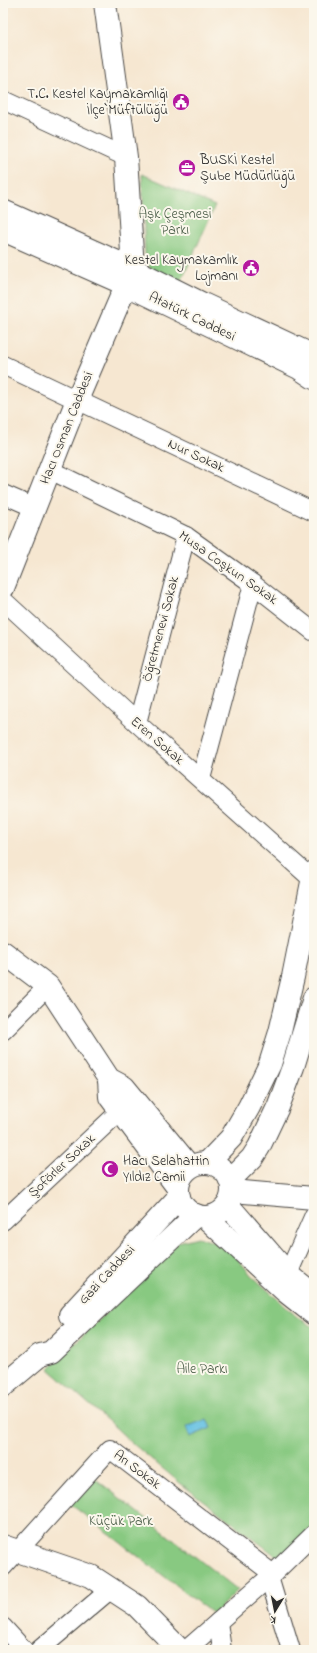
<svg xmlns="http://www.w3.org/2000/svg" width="317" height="1653" font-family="'Indie Flower',sans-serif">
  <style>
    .green { fill: #88c981; stroke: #5a7a56 }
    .water { fill: #64c0e2; stroke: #487686 }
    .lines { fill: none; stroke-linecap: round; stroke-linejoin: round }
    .minor-casing { stroke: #494744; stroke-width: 20 }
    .major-casing { stroke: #494744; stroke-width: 24 }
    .minor { stroke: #fff; stroke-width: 18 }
    .major { stroke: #fff; stroke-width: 22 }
    .labels { text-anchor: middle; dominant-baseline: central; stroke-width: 4; stroke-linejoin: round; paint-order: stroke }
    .poi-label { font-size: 14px; fill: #2b2b2b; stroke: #fbf7ec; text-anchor: end }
    .park-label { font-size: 14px; fill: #475a45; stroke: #fbf7ec }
    .street-label { font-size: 14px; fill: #2b2b2b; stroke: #fbf7ec }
  </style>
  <rect width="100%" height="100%" fill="#fbf7ec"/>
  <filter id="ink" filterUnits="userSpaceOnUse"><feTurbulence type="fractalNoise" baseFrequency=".025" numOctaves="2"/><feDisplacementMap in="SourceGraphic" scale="8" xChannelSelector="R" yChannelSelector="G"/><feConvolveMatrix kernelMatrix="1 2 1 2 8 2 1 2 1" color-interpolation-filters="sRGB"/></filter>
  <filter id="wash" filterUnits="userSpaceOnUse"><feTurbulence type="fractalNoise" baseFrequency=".012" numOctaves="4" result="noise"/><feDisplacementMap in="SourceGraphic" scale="16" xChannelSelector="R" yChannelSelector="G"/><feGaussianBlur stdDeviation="0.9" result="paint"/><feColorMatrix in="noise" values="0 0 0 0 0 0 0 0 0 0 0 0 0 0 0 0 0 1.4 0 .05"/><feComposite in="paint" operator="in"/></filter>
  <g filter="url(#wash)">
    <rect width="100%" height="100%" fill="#f6e7d1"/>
    <g class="green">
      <path d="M142 174 215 206 180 284 151 269 147 262 145 254Z"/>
      <path d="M198 1237 228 1247 251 1275 297 1317 314 1327V1525L280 1559 180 1483 132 1443 116 1428 49 1369 178 1242Z"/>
      <path d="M93 1477 238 1590 213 1614 69 1503Z"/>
    </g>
    <path class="water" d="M207 1419 211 1428 190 1437 186 1427Z"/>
  </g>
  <g filter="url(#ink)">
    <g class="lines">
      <defs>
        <g id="minor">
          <path d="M3 100 126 157"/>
          <path d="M3 365 314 512"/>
          <path d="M50 470 186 536 253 584 314 632"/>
          <path d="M3 494 35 508"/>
          <path d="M3 600 137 723 313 880"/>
          <path d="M137 723 186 536"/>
          <path d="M201 779 253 584"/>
          <path d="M3 1031 48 986"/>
          <path d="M3 1221 120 1111"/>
          <path d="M288 1274 314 1215"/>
          <path d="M3 1567 110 1449 273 1574"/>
          <path d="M269 1577 291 1650"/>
          <path d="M218 1622 222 1650"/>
          <path d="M3 1627 24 1650"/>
          <path d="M39 1650 111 1589"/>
          <path d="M186 1650 273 1574 314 1534"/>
        </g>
        <g id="major">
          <path d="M3 211 133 269 203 304 314 356"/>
          <path d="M3 230 127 285 299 368 314 378"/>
          <path d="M3 588 77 400 133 269 126 157 105 3"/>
          <path d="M3 952 48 986 109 1079 124 1087 190 1167"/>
          <path d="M109 1079 110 1097 178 1188"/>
          <path d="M207 1163 231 1138 249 1107 270 1064 280 1032 293 977 314 872"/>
          <circle cx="205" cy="1190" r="27"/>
          <path d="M230 1180 252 1158 259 1147 278 1107 293 1067 314 998"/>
          <path d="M232 1191 314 1198"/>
          <path d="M228 1205 288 1274 314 1295"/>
          <path d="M205 1217 285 1291 314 1314"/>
          <path d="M70 1315 179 1197"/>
          <path d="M3 1386 40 1355 51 1352 196 1215"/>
          <path d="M3 1546 91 1576 137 1606 180 1650"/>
        </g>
      </defs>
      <use href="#minor" class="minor-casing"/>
      <use href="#major" class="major-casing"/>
      <use href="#minor" class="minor"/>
      <use href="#major" class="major"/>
    </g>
  </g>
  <defs>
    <symbol id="civic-disc" viewBox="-11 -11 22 22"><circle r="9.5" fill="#b5179e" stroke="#fbf7ec"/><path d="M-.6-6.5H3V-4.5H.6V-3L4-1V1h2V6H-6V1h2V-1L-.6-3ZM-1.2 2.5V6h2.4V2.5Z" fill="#fff"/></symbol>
    <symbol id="office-disc" viewBox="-11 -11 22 22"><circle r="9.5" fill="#b5179e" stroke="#fbf7ec"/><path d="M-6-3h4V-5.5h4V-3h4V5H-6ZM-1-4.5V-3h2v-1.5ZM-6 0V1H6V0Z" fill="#fff"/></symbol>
    <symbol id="mosque-disc" viewBox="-11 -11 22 22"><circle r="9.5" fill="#b5179e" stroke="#fbf7ec"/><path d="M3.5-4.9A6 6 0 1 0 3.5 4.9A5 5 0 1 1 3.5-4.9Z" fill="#fff"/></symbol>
  </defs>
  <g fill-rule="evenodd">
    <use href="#civic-disc" x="171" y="92" width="20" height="20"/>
    <use href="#office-disc" x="177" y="158" width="20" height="20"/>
    <use href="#civic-disc" x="241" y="258" width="20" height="20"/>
    <use href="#mosque-disc" x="100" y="1159" width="20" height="20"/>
  </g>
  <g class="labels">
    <g class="poi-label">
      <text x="168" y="94">T.C. Kestel Kaymakamlığı<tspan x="168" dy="16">İlçe Müftülüğü</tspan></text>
      <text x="200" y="160" text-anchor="start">BUSKİ Kestel<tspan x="200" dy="16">Şube Müdürlüğü</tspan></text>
      <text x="238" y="260">Kestel Kaymakamlık<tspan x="238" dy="16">Lojmanı</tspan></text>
      <text x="123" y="1161" text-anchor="start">Hacı Selahattin<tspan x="123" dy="16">Yıldız Camii</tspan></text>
    </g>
    <g class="park-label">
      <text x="175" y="214">Aşk Çeşmesi<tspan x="175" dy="16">Parkı</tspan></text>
      <text x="202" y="1369">Aile Parkı</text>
      <text x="121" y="1521">Küçük Park</text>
    </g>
    <g class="street-label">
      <text transform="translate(192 317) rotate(26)">Atatürk Caddesi</text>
      <text transform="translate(67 428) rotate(-68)">Hacı Osman Caddesi</text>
      <text transform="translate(196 456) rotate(25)">Nur Sokak</text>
      <text transform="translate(228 568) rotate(35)">Musa Coşkun Sokak</text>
      <text transform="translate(161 629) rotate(-75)">Öğretmenevi Sokak</text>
      <text transform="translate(157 741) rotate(41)">Eren Sokak</text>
      <text transform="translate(62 1166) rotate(-43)">Şoförler Sokak</text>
      <text transform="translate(107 1275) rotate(-47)">Gazi Caddesi</text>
      <text transform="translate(137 1470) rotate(37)">Arı Sokak</text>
    </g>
  </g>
  <rect width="317" height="1653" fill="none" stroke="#fbf7ec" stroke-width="16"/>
  <g transform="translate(275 1611) rotate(190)" stroke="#fbf7ec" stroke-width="3" paint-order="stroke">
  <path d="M0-3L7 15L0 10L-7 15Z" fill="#2b2b2b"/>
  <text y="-6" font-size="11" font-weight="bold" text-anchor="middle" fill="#2b2b2b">K</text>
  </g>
</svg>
